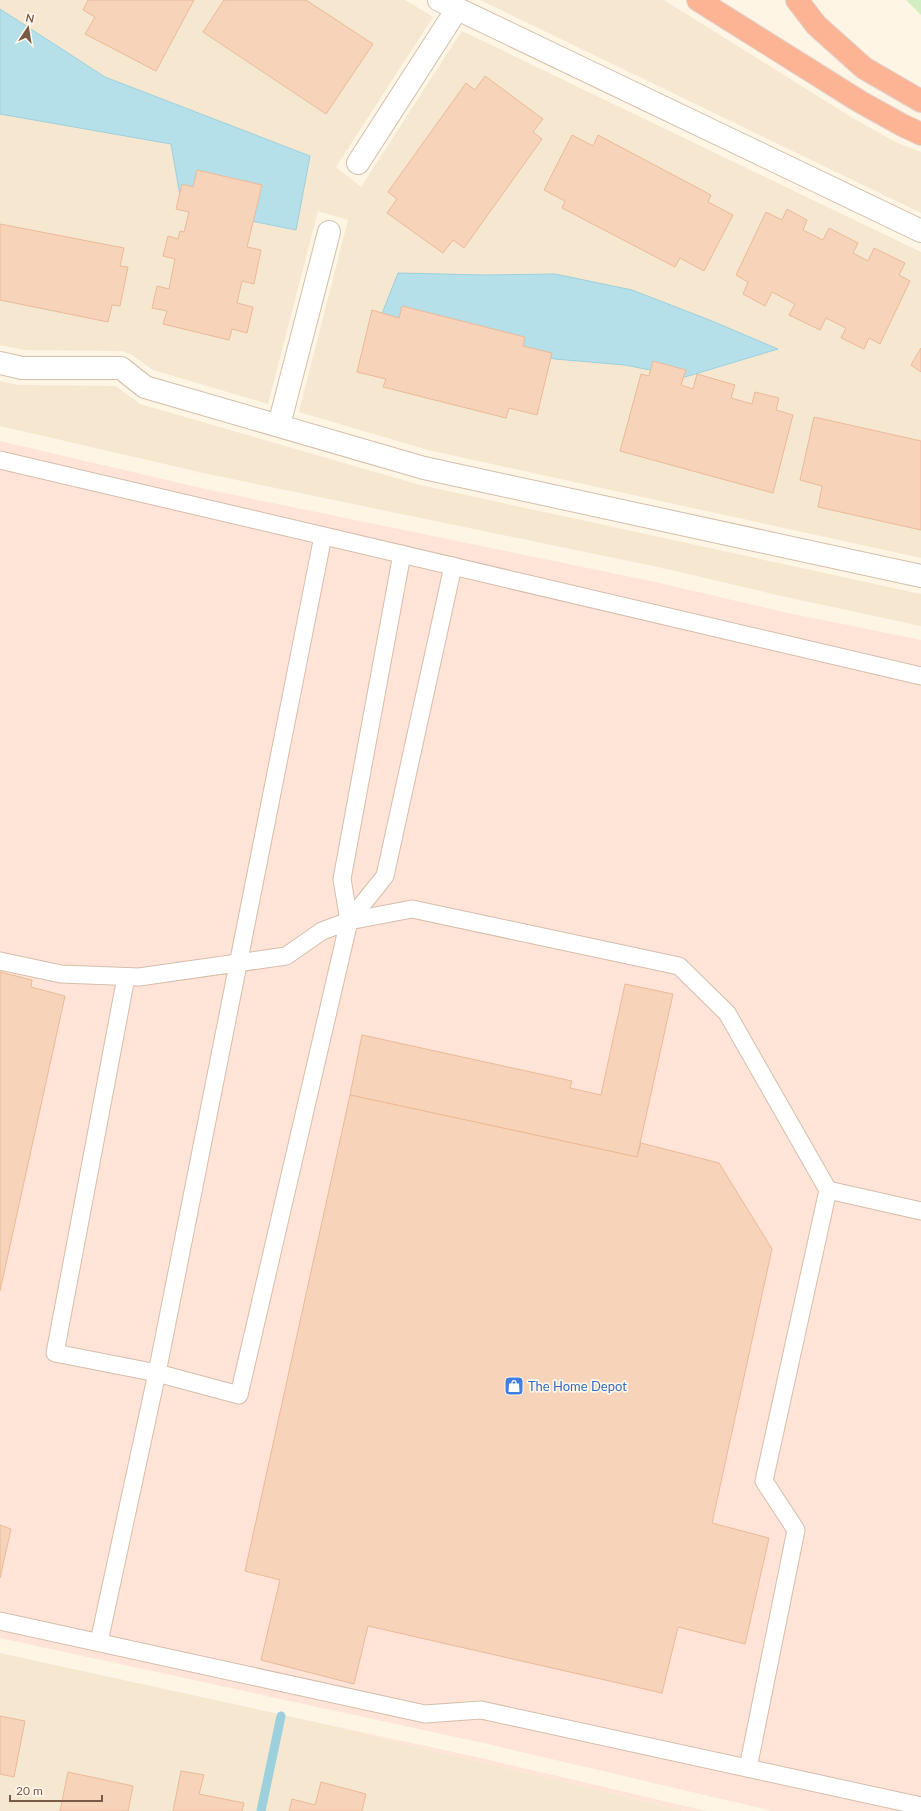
<svg xmlns="http://www.w3.org/2000/svg" width="921" height="1811" font-family="Lato,sans-serif">
  <style>
    .residential { fill: #f6e7d1; fill-rule: evenodd }
    .commercial { fill: #ffe4d7 }
    .green { fill: #d1edc1 }
    .water { fill: #b6e0e9; stroke: #9cd0dc }
    .lines { fill: none; stroke-linecap: round; stroke-linejoin: round }
    .stream { stroke: #9cd0dc; stroke-width: 9 }
    .building { fill: #f6d3b9; stroke: #eaba98 }
    .service-casing { stroke: #d3beab; stroke-width: 19 }
    .minor-casing { stroke: #d3beab; stroke-width: 24 }
    .motorway-casing { stroke: #dfd7d3; stroke-width: 24 }
    .service { stroke: #fff; stroke-width: 17 }
    .minor { stroke: #fff; stroke-width: 22 }
    .motorway { stroke: #fdb495; stroke-width: 22 }
    .labels { text-anchor: middle; dominant-baseline: central; stroke-width: 3.5; stroke-linejoin: round; paint-order: stroke }
    .shop-label { font-size: 13px; fill: #366cbe; stroke: #fff8ec; text-anchor: start }
  </style>
  <rect width="100%" height="100%" fill="#fef5e4"/>
  <g class="residential">
    <path d="M0 0H405L433 17 336 167 361 187 462 31 921 252V558L428 450 299 412 348 220 318 211 268 404 153 370 130 354 122 351 24 350 0 345V114L171 144 182 207 310 156 105 77 0 9ZM555 274 712 321 777 349 685 377 625 365 555 359 441 335 484 275Z"/>
    <path d="M480 0H664L851 117 895 142 921 152V213Z"/>
    <path d="M0 381 18 385 115 386 140 404 420 485 921 594V626L786 597 658 567 208 474 0 426Z"/>
    <path d="M0 1653 315 1722 685 1811H0Z"/>
  </g>
  <g class="commercial">
    <path d="M0 441 205 489 655 582 783 612 921 640V1811H773L488 1744 0 1638Z"/>
    <path d="M315 1722 485 1759 706 1811H685Z"/>
  </g>
  <path class="green" d="M906 0H921V15Z"/>
  <g class="water">
    <path d="M0 9 105 77 310 156 296 230 182 207 171 144 0 114Z"/>
    <path d="M398 273 484 275 555 274 632 290 712 321 778 349 685 377 625 365 555 359 441 335 381 316Z"/>
  </g>
  <g class="lines">
    <path class="stream" d="M261 1811 281 1716"/>
  </g>
  <g class="building">
    <path d="M88 0H194L156 71 85 34 95 17 83 10Z"/>
    <path d="M224 0H306L373 44 326 114 203 32Z"/>
    <path d="M485 76 543 119 533 132 542 139 464 248 453 240 443 253 387 213 397 199 388 192 466 83 475 90Z"/>
    <path d="M572 135 593 146 598 135 711 195 708 202 733 215 704 271 680 258 675 267 562 208 565 201 544 190Z"/>
    <path d="M197 170 262 185 247 247 261 250 254 284 242 281 237 303 253 307 247 333 232 329 229 340 163 324 167 311 152 308 157 286 169 289 175 259 163 256 168 236 178 239 180 231 184 232 189 212 176 209 182 184 193 187Z"/>
    <path d="M787 209 807 220 803 230 823 240 829 228 858 243 853 253 868 261 874 248 905 263 899 275 910 281 880 344 869 338 864 349 841 338 846 328 826 318 820 330 789 315 795 304 772 292 765 306 743 294 748 282 736 275 766 212 782 220Z"/>
    <path d="M0 224 124 248 120 266 128 267 120 306 112 305 108 322 0 300Z"/>
    <path d="M402 306 525 337 523 346 552 353 537 415 509 408 506 418 383 387 386 379 357 372 372 310 399 318Z"/>
    <path d="M921 348V372L911 365Z"/>
    <path d="M653 361 686 370 681 385 693 389 697 374 735 385 731 398 752 404 755 392 779 398 776 410 793 415 773 493 620 451 641 374 649 376Z"/>
    <path d="M814 417 921 441V530L818 507 822 486 800 480Z"/>
    <path d="M0 972 32 980 31 987 65 996 0 1291Z"/>
    <path d="M625 984 673 994 637 1157 350 1095 362 1035 572 1081 570 1088 601 1095Z"/>
    <path d="M350 1095 637 1157 641 1143 719 1163 772 1249 712 1523 769 1538 745 1644 678 1627 662 1693 368 1626 354 1684 261 1660 280 1580 245 1571Z"/>
    <path d="M0 1525 11 1529 0 1578Z"/>
    <path d="M0 1716 25 1721 14 1777 0 1774Z"/>
    <path d="M181 1771 204 1775 199 1794 244 1803 242 1811H173Z"/>
    <path d="M68 1772 133 1786 128 1811H60Z"/>
    <path d="M321 1782 366 1794 362 1811H289L292 1799 315 1805Z"/>
  </g>
  <g class="lines">
    <defs>
      <g id="service">
        <path d="M0 460 921 676"/>
        <path d="M349 921 385 876 453 566"/>
        <path d="M0 961 61 974 139 977 286 956 322 931 349 921 412 909 679 966 727 1013 828 1190 921 1211"/>
        <path d="M126 977 55 1353 157 1373 323 536"/>
        <path d="M0 1621 425 1714 481 1710 921 1806"/>
        <path d="M99 1642 157 1373 239 1395 349 921 342 879 402 554"/>
        <path d="M748 1768 796 1530 764 1481 828 1190"/>
      </g>
      <g id="minor">
        <path d="M439 0 921 231"/>
        <path d="M358 163 457 9"/>
        <path d="M0 363 22 368H121L145 387 424 468 921 576"/>
        <path d="M279 425 329 232"/>
      </g>
      <g id="motorway">
        <path d="M698 0 859 101 902 125 921 134"/>
        <path d="M797 0 816 25 864 68 921 101"/>
      </g>
    </defs>
    <use href="#service" class="service-casing"/>
    <use href="#minor" class="minor-casing"/>
    <use href="#motorway" class="motorway-casing"/>
    <use href="#service" class="service"/>
    <use href="#minor" class="minor"/>
    <use href="#motorway" class="motorway"/>
  </g>
  <defs>
    <symbol id="shop-square" viewBox="-11 -11 22 22"><rect x="-9" y="-9" width="18" height="18" rx="4" fill="#3f7fe0" stroke="#fff8ec"/><path d="M-5-2.5h2.3a2.7 3.5 0 0 1 5.4 0H5L5.5 6h-11ZM-1.5-2.5h3a1.5 2.3 0 0 0-3 0Z" fill="#fff"/></symbol>
  </defs>
  <g fill-rule="evenodd">
    <use href="#shop-square" x="503" y="1375" width="22" height="22"/>
  </g>
  <g class="labels">
    <g class="shop-label">
      <text x="528" y="1386">The Home Depot</text>
    </g>
  </g>
  <g transform="translate(28 28) rotate(12)" stroke="#fff8ec" stroke-width="3" paint-order="stroke">
  <path d="M0-3L7 15L0 10L-7 15Z" fill="#795a47"/>
  <text y="-6" font-size="11" font-weight="bold" text-anchor="middle" fill="#795a47">N</text>
  </g>
  <path d="M10 1795v6h92v-6" fill="none" stroke="#795a47" stroke-width="2"/>
  <text x="16" y="1795" font-size="12" fill="#795a47" stroke="#fff8ec" stroke-width="3" paint-order="stroke">20 m</text>
</svg>
